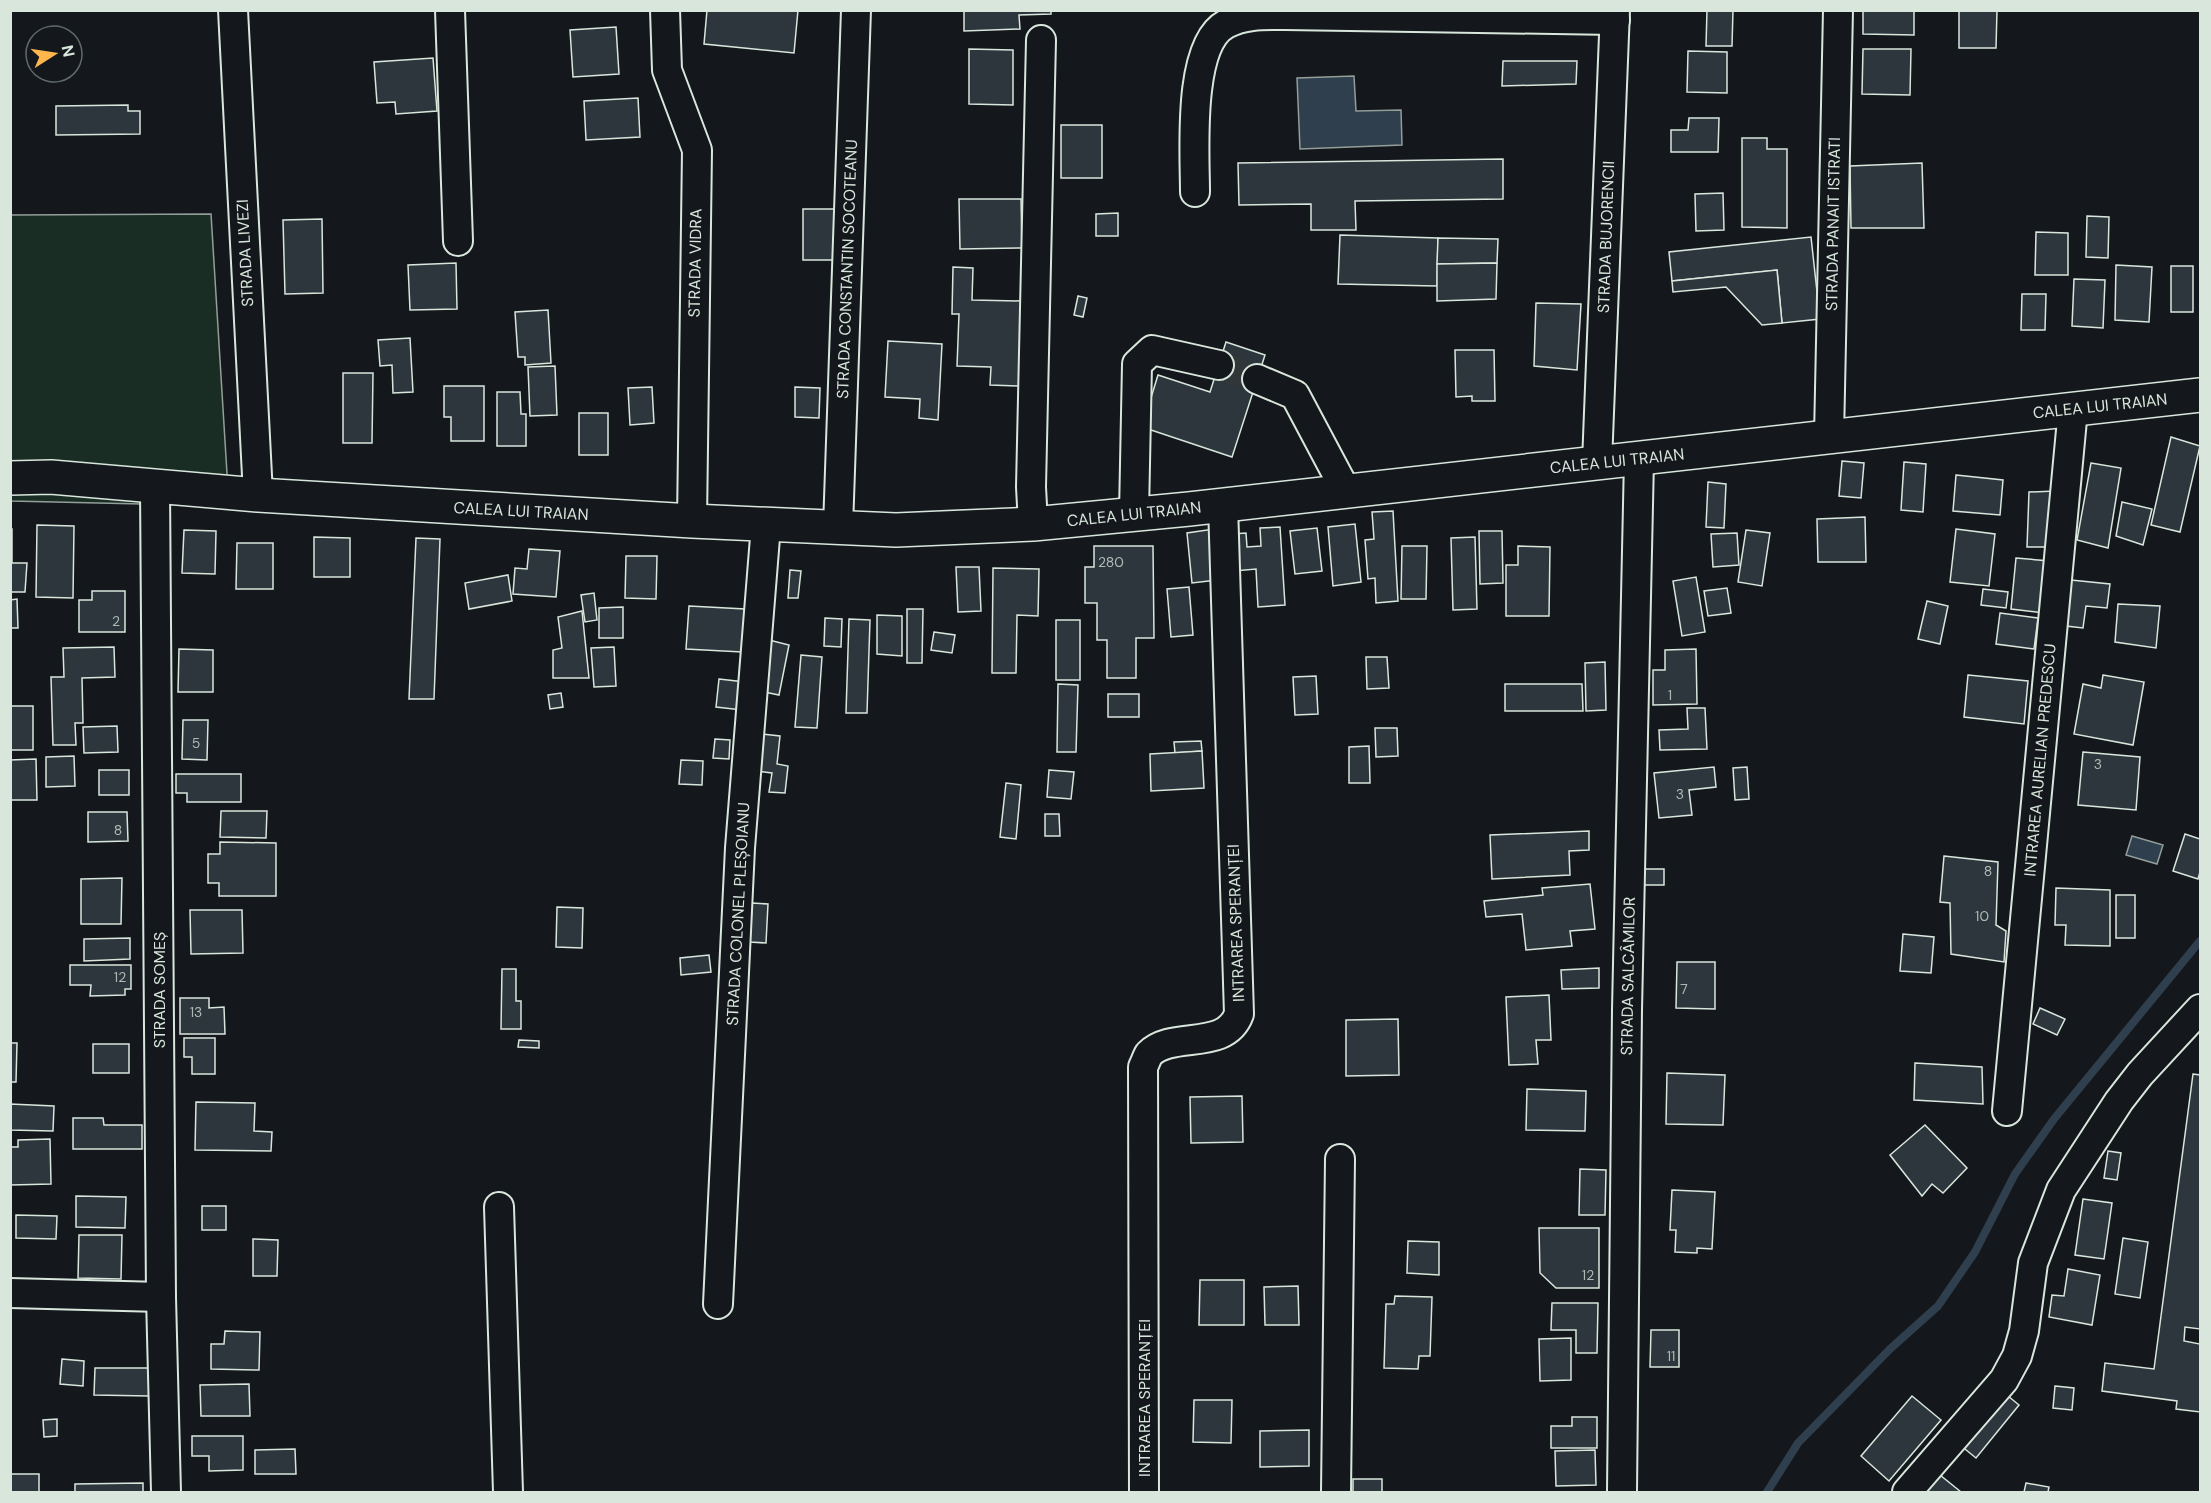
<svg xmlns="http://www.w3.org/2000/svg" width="2211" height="1503" font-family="'DM Sans',sans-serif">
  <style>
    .green { fill: #1a2d24; stroke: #939e99; stroke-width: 1.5 }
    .water { fill: #2f3f4d; stroke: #939e99; stroke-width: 1.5 }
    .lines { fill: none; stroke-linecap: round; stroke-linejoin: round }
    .stream { stroke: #2f3f4d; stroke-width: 8 }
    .building { fill: #2c363c; stroke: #d8e6dc; stroke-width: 1.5 }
    .minor-tunnel { stroke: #313739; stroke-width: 28; stroke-dasharray: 28 14; stroke-linecap: butt }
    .minor-casing { stroke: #d8e6dc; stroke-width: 32 }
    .highway-casing { stroke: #d8e6dc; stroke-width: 36 }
    .minor { stroke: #14181c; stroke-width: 28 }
    .highway { stroke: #14181c; stroke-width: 33 }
    .labels { text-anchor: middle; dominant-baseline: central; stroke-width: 4.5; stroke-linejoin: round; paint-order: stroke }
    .number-label { font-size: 14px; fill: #adbab4 }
    .street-label { font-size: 16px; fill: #d8e6dc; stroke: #14181c }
  </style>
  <rect width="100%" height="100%" fill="#14181c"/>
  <path class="green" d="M211 214 229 506 11 501V215Z"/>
  <g class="water">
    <path d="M1354 76 1356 111 1401 110 1402 145 1300 149 1297 78Z"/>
    <path d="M2132 836 2163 845 2157 864 2126 855Z"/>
  </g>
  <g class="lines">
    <path class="stream" d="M1767 1492 1798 1443 1890 1349 1938 1306 1975 1252 2015 1174 2054 1119 2200 941"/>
  </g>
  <g class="building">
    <path d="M707 10H798L794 53 704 44Z"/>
    <path d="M964 10H1051V14L1019 15 1020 29 964 31Z"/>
    <path d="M1707 10H1733L1732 46H1706Z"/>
    <path d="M1863 10H1914V35L1863 34Z"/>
    <path d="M1959 10H1997L1996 48H1959Z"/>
    <path d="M616 27 619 74 573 77 570 30Z"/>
    <path d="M969 49 1013 50V105L969 104Z"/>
    <path d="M1863 49H1911L1910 95 1862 94Z"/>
    <path d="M1688 51 1727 52V93L1687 92Z"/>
    <path d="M433 58 437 111 396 114 395 102 377 103 374 62Z"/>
    <path d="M1503 61H1577L1576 84 1502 86Z"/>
    <path d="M638 98 640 137 586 140 584 101Z"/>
    <path d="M128 105V111H140V134L56 135V106Z"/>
    <path d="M1689 118H1719L1718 152H1671V130H1688Z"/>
    <rect x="1061" y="125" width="41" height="53"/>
    <path d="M1742 138H1767V149H1787V228L1742 227Z"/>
    <path d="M1503 159V199L1355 201 1356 230H1311V204L1239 205 1238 163Z"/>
    <path d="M1922 163 1924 228H1851L1850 166Z"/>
    <path d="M1723 193 1724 230 1696 231 1695 194Z"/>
    <path d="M959 199H1021L1022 248 960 249Z"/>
    <rect x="803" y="209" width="33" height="51"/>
    <path d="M1118 213V236H1096V214Z"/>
    <path d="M2087 216 2109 217 2108 258 2086 257Z"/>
    <path d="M322 219 323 293 285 294 283 220Z"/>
    <path d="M2036 232 2068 233V275H2035Z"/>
    <path d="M1340 235 1438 238 1437 286 1338 284Z"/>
    <path d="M1811 237 1820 319 1782 323 1777 270 1672 281 1669 252Z"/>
    <path d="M1438 238 1498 239 1497 263 1437 264Z"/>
    <path d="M456 263 457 309 410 310 408 265Z"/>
    <path d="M1497 263 1496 299 1437 301V264Z"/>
    <path d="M2116 265 2152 267 2149 322 2115 320Z"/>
    <rect x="2171" y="266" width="22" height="46"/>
    <path d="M953 267 973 268 972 300 1023 301 1021 386 990 385 991 367 957 366 959 314H952Z"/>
    <path d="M1777 270 1782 323 1762 325 1726 287 1673 292 1672 281Z"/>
    <path d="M2074 279 2105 280 2103 328 2072 326Z"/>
    <path d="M2022 294H2046L2045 330H2021Z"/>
    <path d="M1078 296 1087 298 1083 317 1074 315Z"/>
    <path d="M1536 303 1581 304 1577 370 1534 366Z"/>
    <path d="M548 310 551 363 525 365V357H518L515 312Z"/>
    <path d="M410 338 413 392 393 393 392 365 380 366 378 340Z"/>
    <path d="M888 341 942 344 938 420 919 418 920 399 885 397Z"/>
    <path d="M1226 342 1265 355 1232 457 1142 427 1158 375 1210 392Z"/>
    <path d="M1455 350H1494L1495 401H1472V396L1456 397Z"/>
    <path d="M555 366 557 415 530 416 528 367Z"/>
    <path d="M343 373H373L372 443H343Z"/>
    <path d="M444 386H484V441H451V417H444Z"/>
    <path d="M652 387 654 423 630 425 628 388Z"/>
    <path d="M795 387 820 388 819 418 795 417Z"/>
    <path d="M497 392H520L521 414H526V446H497Z"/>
    <rect x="579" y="413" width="29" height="42"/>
    <path d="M2171 437 2200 446 2180 532 2151 525Z"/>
    <path d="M1842 461 1864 463 1861 498 1839 496Z"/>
    <path d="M1904 462 1926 464 1923 512 1901 510Z"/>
    <path d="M2091 463 2121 468 2108 548 2077 540Z"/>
    <path d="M1956 475 2003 480 2000 515 1953 511Z"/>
    <path d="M1708 482 1726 484 1724 528 1706 527Z"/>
    <path d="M2055 491 2053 547H2027L2029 492Z"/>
    <path d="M2122 502 2152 509 2143 545 2116 536Z"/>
    <path d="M1393 511 1398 601 1376 603 1375 578 1368 579 1365 540 1374 539 1372 512Z"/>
    <path d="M1865 517 1866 562H1818L1817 519Z"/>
    <path d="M1355 524 1361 582 1333 586 1328 527Z"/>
    <path d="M37 525 74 526 73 598 36 597Z"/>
    <path d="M1280 527 1285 605 1258 607 1256 569 1234 571 1232 534 1246 533 1247 547 1261 546 1260 528Z"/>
    <path d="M1317 528 1322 571 1295 574 1290 531Z"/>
    <rect x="10" y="529" width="2" height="34"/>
    <path d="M1214 529 1217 580 1192 583 1187 533Z"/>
    <path d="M1956 529 1995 534 1989 586 1950 582Z"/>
    <path d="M184 530 216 531 215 574 182 573Z"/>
    <path d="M1746 530 1770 533 1762 586 1738 582Z"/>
    <path d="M1479 531H1502L1503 583 1480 584Z"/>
    <path d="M1737 533 1739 565 1713 567 1711 534Z"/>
    <path d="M314 537 350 538V577H314Z"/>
    <path d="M1475 537 1477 609 1453 610 1451 538Z"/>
    <path d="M416 538 440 539 434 699H409Z"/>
    <path d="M237 543H273V589H236Z"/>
    <path d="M1094 546H1153L1154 638H1136V678H1107V640H1097V603H1085V567H1094Z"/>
    <path d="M1402 546H1427L1426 599H1401Z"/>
    <path d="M1518 546 1550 547 1549 616H1506V565H1518Z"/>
    <path d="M529 549 560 551 556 597 513 594 515 568 527 569Z"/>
    <path d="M626 556H657L656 599 625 598Z"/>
    <path d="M2016 558 2050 561 2044 613 2011 609Z"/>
    <path d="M10 563H27L25 592H10Z"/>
    <path d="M956 567H979L981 611 958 612Z"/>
    <path d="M993 568 1039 569 1038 616 1017 615 1016 673H992Z"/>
    <path d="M790 570 801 571 798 598H788Z"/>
    <path d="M508 575 512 601 469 609 465 583Z"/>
    <path d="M1696 577 1705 632 1682 636 1673 581Z"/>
    <path d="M2071 580 2110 584 2107 608 2086 606 2083 628 2066 626Z"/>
    <path d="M1189 587 1193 635 1171 637 1167 589Z"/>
    <path d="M1727 588 1731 613 1708 616 1704 591Z"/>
    <path d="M1983 589 2008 592 2006 608 1981 605Z"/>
    <path d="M92 591H125V632H79V600H92Z"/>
    <path d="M594 593 597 620 585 622 581 595Z"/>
    <path d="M17 599 18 628H10V600Z"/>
    <path d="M1927 601 1948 606 1940 644 1918 639Z"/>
    <path d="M2118 604 2160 606 2156 648 2115 642Z"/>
    <path d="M689 606 745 609 742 652 686 649Z"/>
    <path d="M623 607V638H599V608Z"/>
    <path d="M907 609H923L922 663H907Z"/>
    <path d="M582 611 589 678H553V650L562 648 558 617Z"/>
    <path d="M2000 613 2038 618 2034 649 1996 644Z"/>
    <path d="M877 615 902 616V656L877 654Z"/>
    <path d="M825 618 842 619 841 647 824 646Z"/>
    <path d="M849 619 870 620 867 713H846Z"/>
    <rect x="1056" y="620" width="24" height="60"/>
    <path d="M934 632 955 635 952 653 931 650Z"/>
    <path d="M769 640 789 645 779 695 759 691Z"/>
    <path d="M114 647 115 677 82 678 83 723H75L76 745H53L51 677H64L63 648Z"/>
    <path d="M614 647 616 686 594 687 591 648Z"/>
    <path d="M179 649 213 650V692H178Z"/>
    <path d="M1696 649 1697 704 1653 705V670H1665V650Z"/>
    <path d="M801 655 822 657 817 728 795 727Z"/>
    <path d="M1366 657H1387L1389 688 1367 689Z"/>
    <path d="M1605 662 1606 710 1586 711 1585 663Z"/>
    <path d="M1968 675 2028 681 2024 724 1964 717Z"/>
    <path d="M2103 675 2144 682 2133 745 2074 734 2083 684 2101 688Z"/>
    <path d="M1316 676 1318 714 1295 715 1293 677Z"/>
    <path d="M719 679 745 682 742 710 716 707Z"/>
    <path d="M1058 684 1078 685 1076 752H1057Z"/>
    <path d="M1505 684H1582L1583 711H1505Z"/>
    <path d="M561 693 563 707 550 709 548 695Z"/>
    <rect x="1108" y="694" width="31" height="23"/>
    <rect x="10" y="706" width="23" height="44"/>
    <path d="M1687 708H1705L1707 749 1660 750 1659 730 1688 729Z"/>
    <path d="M183 720H208L207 760 182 759Z"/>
    <path d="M117 726 118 752 84 753 83 727Z"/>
    <path d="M1375 728H1397L1398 756 1376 757Z"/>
    <path d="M761 734 780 736 777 764 788 766 785 793 769 792 772 773 757 771Z"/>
    <path d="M715 739 730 740 729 759 713 758Z"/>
    <path d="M1201 741 1202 751 1175 753 1174 742Z"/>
    <path d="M1369 746 1370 783H1349V747Z"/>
    <path d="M1202 751 1204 788 1151 791 1150 754Z"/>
    <path d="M2083 752 2140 757 2136 810 2078 805Z"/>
    <path d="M74 756 75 786 46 787V757Z"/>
    <path d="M36 759 37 800H10V760Z"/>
    <path d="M681 760 703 761 702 785 679 784Z"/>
    <path d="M1714 767 1716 787 1689 790 1692 815 1659 818 1654 773Z"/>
    <path d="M1747 767 1749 799 1735 800 1733 768Z"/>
    <rect x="99" y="770" width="30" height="25"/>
    <path d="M1049 770 1074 772 1071 799 1047 797Z"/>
    <path d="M176 774H241V802H187V793H176Z"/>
    <path d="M1006 783 1021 785 1016 839 1000 837Z"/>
    <path d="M221 811H267L266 838 220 837Z"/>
    <path d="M88 812H127L128 841 88 842Z"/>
    <path d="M1045 814H1059L1060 836H1045Z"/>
    <path d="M1589 831V850L1569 851 1570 875 1492 879 1490 835Z"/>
    <path d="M2185 834 2200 839V872L2198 879 2173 871Z"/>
    <path d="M220 842 276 843V896H219V883H208V854H220Z"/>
    <path d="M1944 856 1998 862 1996 925 2006 931 2004 962 1951 954 1950 903 1940 902Z"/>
    <rect x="1640" y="869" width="24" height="16"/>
    <path d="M122 878 121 924H81V879Z"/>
    <path d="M1590 884 1595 929 1570 931 1572 946 1526 950 1522 914 1486 917 1484 901 1543 895 1542 888Z"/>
    <path d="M2056 888 2110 890V946L2065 945 2066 925H2055Z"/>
    <rect x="2116" y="895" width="19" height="43"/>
    <path d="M752 903 768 904 766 943 750 942Z"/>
    <path d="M557 907 583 908 582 948 556 947Z"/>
    <path d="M190 910H242L243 953 191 954Z"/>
    <path d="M1903 934 1934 937 1931 973 1900 971Z"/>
    <path d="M130 938V959L84 961V939Z"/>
    <path d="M709 955 711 972 681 975 680 958Z"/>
    <path d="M1677 962H1715V1009L1676 1008Z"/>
    <path d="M70 965H131V989H125V995L90 996 91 985H70Z"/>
    <path d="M1599 968V988L1562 989 1561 970Z"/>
    <path d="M502 969H516V1001H521V1029H501Z"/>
    <path d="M1549 995 1551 1040H1536L1538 1064 1509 1065 1506 997Z"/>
    <path d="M180 998H209V1008L224 1007 225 1034H180Z"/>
    <path d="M2040 1008 2065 1019 2057 1035 2033 1024Z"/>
    <path d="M1398 1019 1399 1075 1346 1076V1020Z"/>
    <path d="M184 1038H215V1074H192V1057H184Z"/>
    <path d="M519 1040 539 1041V1048L518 1047Z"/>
    <path d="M10 1043H17L16 1082H10Z"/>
    <rect x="93" y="1044" width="36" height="29"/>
    <path d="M1915 1063 1982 1067 1983 1104 1914 1100Z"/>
    <path d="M1667 1073 1725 1075 1723 1125 1666 1124Z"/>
    <path d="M2193 1074 2200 1075V1329L2185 1327 2184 1341 2200 1344V1412L2176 1409 2177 1401 2102 1391 2105 1363 2154 1369Z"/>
    <path d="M1527 1089 1586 1091 1585 1131 1526 1130Z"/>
    <path d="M1242 1096 1243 1142 1191 1143 1190 1097Z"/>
    <path d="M196 1102 255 1103 254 1131 272 1132 271 1151 195 1150Z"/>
    <path d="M10 1104 54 1106 53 1131 10 1130Z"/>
    <path d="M73 1118H103L104 1125H142V1149H73Z"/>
    <path d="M1925 1125 1967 1168 1943 1193 1932 1184 1922 1196 1890 1155Z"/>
    <path d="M50 1139 51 1184 10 1185V1147H18V1140Z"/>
    <path d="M2108 1151 2121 1153 2117 1180 2104 1178Z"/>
    <path d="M1580 1169 1606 1170 1605 1215H1579Z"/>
    <path d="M1672 1190 1715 1192 1712 1249 1697 1248V1253L1675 1252 1676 1230H1670Z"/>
    <path d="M76 1196 126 1197 125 1228 76 1227Z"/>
    <path d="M2083 1199 2112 1203 2104 1259 2075 1255Z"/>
    <rect x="202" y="1206" width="24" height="24"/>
    <path d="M16 1215 57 1216 56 1239 16 1238Z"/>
    <path d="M1539 1228H1599V1288H1556L1540 1273Z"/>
    <path d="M79 1235H122L121 1279 78 1278Z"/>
    <path d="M2123 1238 2148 1242 2140 1298 2115 1294Z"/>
    <path d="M253 1239 278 1240 277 1276H253Z"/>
    <path d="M1408 1241 1439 1242V1275L1407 1273Z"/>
    <path d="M2068 1269 2100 1275 2092 1325 2049 1317 2052 1295 2064 1296Z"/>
    <path d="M1200 1280H1244V1325H1199Z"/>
    <path d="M1298 1286 1299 1325H1265L1264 1287Z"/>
    <path d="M1395 1296 1432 1297 1430 1356H1419L1418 1369 1384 1368 1386 1304H1394Z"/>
    <path d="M1552 1303H1598L1597 1353H1576V1330H1551Z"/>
    <path d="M1651 1330H1679V1367H1650Z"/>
    <path d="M225 1331 260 1332 259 1370 211 1369V1344H224Z"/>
    <path d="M1571 1338V1380L1540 1381 1539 1339Z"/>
    <path d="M62 1359 84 1361 83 1386 60 1384Z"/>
    <path d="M95 1368H150V1396L94 1395Z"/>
    <path d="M249 1384 250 1416H201L200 1385Z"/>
    <path d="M2055 1386 2074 1388 2072 1410 2053 1408Z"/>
    <path d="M2002 1391 2019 1405 1976 1458 1960 1445Z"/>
    <path d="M1912 1396 1941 1420 1889 1481 1861 1456Z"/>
    <path d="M1194 1400H1232L1231 1443 1193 1442Z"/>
    <path d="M1572 1417H1597V1448H1551V1426H1572Z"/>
    <path d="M57 1419V1436L44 1437 43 1420Z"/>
    <path d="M1309 1430V1466L1260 1467V1431Z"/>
    <path d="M192 1436H243V1470L209 1471V1456H192Z"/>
    <path d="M295 1449 296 1474H255V1450Z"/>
    <path d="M1595 1450 1596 1485 1556 1486 1555 1451Z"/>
    <path d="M1935 1471 1961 1492H1917Z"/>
    <rect x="10" y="1474" width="29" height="18"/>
    <rect x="1353" y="1479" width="29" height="13"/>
    <path d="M143 1483V1492H75V1484Z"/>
    <path d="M2026 1483 2049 1487 2048 1492H2024Z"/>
  </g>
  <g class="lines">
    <path class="minor-tunnel" d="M1219 365 1257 379"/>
    <defs>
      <g id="minor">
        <path d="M233 10 258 495"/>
        <path d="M450 10 458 241"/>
        <path d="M665 10 667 70 697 150 692 521"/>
        <path d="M1195 192C1195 154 1187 45 1226 24 1244 14 1265 15 1285 15L1615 20"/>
        <path d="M1257 379 1295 395 1346 491"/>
        <path d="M1829 437 1838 10"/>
        <path d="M1597 463 1615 10"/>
        <path d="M155 487 161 1297 166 1492"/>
        <path d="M1134 514 1137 364 1152 350 1219 365"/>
        <path d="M1033 524 1031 487 1041 40"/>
        <path d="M838 528 856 10"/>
        <path d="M2007 1111 2073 409"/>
        <path d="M499 1207 508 1492"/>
        <path d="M10 1293 161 1297"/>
        <path d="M718 1304 740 848 766 525"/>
        <path d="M1144 1492 1143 1067C1145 1063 1147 1057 1149 1054 1173 1030 1225 1052 1239 1014L1223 505"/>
        <path d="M1336 1492 1340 1159"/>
        <path d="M1622 1492 1627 1010 1639 459"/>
        <path d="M1907 1492 2004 1380 2017 1356 2024 1331 2033 1263 2061 1190 2119 1101 2140 1074 2200 1009"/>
      </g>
      <path id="highway" d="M10 478 51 477 258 495 692 521 896 530 1033 524 1189 509 2200 395"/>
    </defs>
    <use href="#minor" class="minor-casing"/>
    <use href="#highway" class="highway-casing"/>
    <use href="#minor" class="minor"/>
    <use href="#highway" class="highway"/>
  </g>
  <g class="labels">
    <g class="number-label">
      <text x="1111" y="562">280</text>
      <text x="116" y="621">2</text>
      <text x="1670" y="695">1</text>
      <text x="196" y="743">5</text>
      <text x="2098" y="764">3</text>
      <text x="1680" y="794">3</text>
      <text x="118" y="830">8</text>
      <text x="1988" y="871">8</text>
      <text x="1982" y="916">10</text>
      <text x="120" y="977">12</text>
      <text x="1684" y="989">7</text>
      <text x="196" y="1012">13</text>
      <text x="1588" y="1275">12</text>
      <text x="1671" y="1356">11</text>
    </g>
    <g class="street-label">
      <text transform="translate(1833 224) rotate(-89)">STRADA PANAIT ISTRATI</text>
      <text transform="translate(1606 237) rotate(-88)">STRADA BUJORENCII</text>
      <text transform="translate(245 253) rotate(-93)">STRADA LIVEZI</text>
      <text transform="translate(695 263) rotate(-89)">STRADA VIDRA</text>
      <text transform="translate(847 269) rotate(-88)">STRADA CONSTANTIN SOCOTEANU</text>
      <text transform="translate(2100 406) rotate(-6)">CALEA LUI TRAIAN</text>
      <text transform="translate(1617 461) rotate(-6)">CALEA LUI TRAIAN</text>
      <text transform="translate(521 511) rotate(3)">CALEA LUI TRAIAN</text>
      <text transform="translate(1134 514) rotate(-6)">CALEA LUI TRAIAN</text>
      <text transform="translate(2040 760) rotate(-85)">INTRAREA AURELIAN PREDESCU</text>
      <text transform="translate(738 914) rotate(-87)">STRADA COLONEL PLEȘOIANU</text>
      <text transform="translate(1236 923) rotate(-92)">INTRAREA SPERANȚEI</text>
      <text transform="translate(1628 976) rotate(-89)">STRADA SALCÂMILOR</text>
      <text transform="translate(159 990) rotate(-90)">STRADA SOMEȘ</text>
      <text transform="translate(1144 1398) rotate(-90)">INTRAREA SPERANȚEI</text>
    </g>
  </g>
  <rect width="2211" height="1503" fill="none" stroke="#d8e6dc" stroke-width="24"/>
  <g transform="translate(54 54) rotate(78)"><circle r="28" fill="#14181c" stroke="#626a69" stroke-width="1.5"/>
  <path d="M0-4.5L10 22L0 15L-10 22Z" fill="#ffb74d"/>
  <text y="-9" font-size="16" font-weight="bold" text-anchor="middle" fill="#d8e6dc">N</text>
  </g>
</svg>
